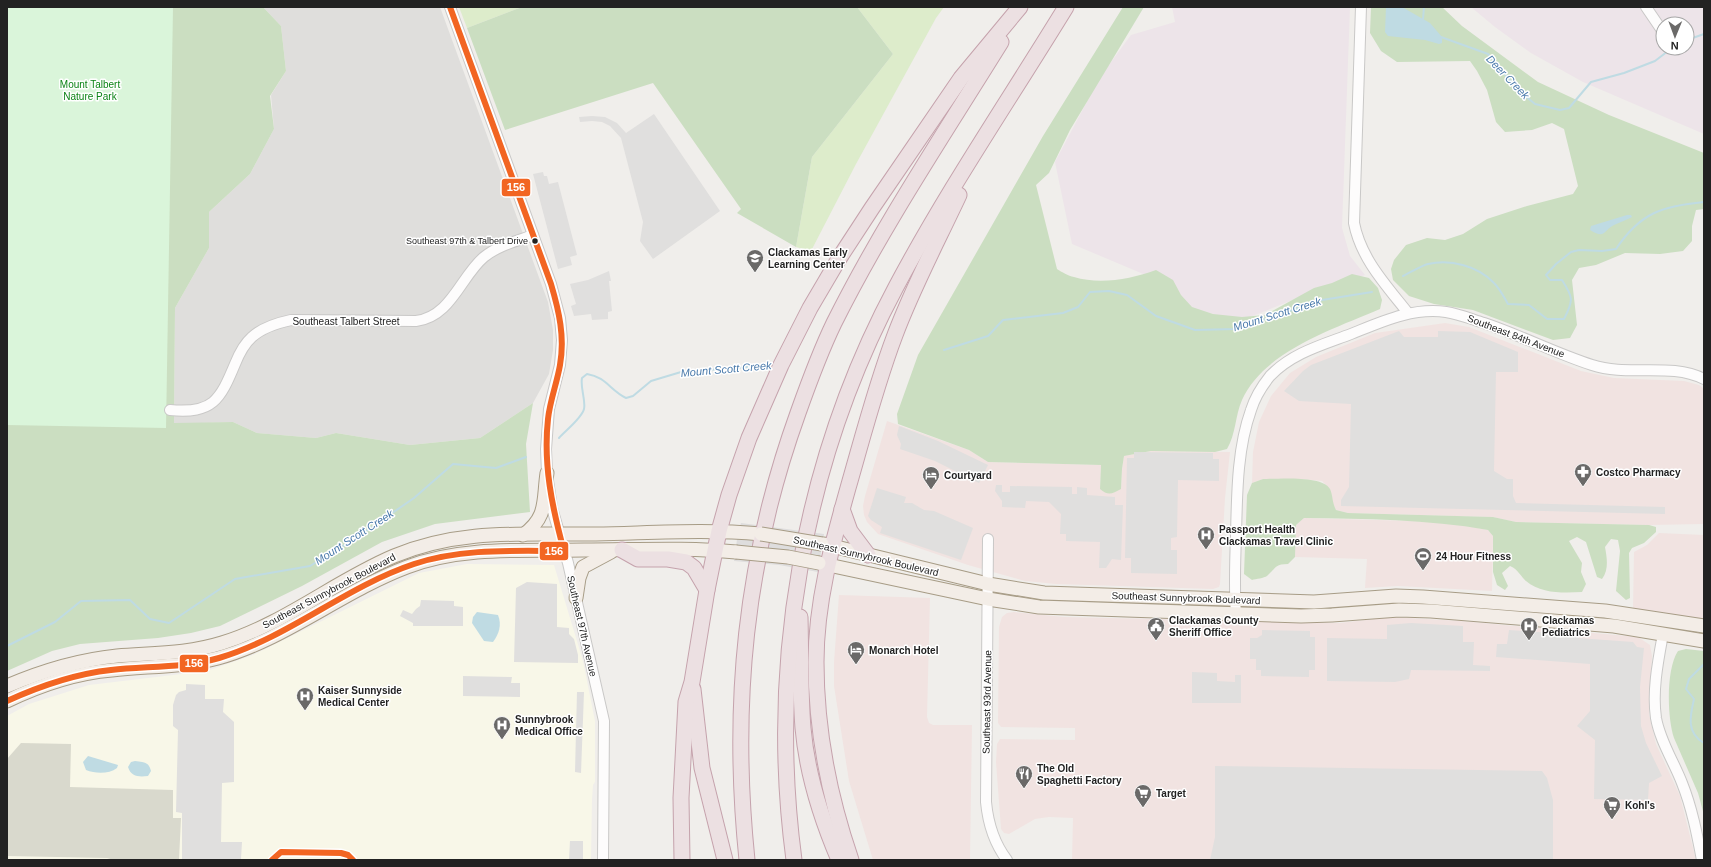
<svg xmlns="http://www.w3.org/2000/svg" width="1711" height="867" font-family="Arial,sans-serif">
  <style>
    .residential { fill: #dfdedc }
    .commercial { fill: #f1e3e1 }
    .industrial { fill: #ede4e9; fill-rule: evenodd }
    .education { fill: #f8f7e8 }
    .construction { fill: #d9d9cd }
    .grass { fill: #ddeccb }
    .forest { fill: #cbdec1 }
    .park { fill: #daf5da }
    .parking { fill: #e0dfde }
    .water { fill: #bfdbe3 }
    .pier { fill: #dedddd }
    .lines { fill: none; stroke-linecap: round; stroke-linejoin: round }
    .stream { stroke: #bfdbe3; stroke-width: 2 }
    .minor-casing { stroke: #c9c8c7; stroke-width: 12 }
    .major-casing { stroke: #a79c86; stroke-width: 15 }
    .highway-casing { stroke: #c5a2ac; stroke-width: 17 }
    .minor { stroke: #fdfcfc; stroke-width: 10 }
    .major { stroke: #f3ede7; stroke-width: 13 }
    .highway { stroke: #ece0e2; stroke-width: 15 }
    .major-bridge-casing { stroke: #a79c86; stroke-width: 15; stroke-linecap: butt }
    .major-bridge { stroke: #f3ede7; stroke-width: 13 }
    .bus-1-casing { stroke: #fff; stroke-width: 9 }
    .bus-1 { stroke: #f26522; stroke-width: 6 }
    .bus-dot { fill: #222; stroke: #fff; stroke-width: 1.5 }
    .labels { text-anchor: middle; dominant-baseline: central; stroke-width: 3; stroke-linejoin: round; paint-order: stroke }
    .bus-label { font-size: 9px; fill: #222; stroke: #fff; text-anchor: end }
    .park-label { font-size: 10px; fill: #0c8416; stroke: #fff }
    .poi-label { font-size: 10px; font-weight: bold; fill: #222; stroke: #fff; text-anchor: start }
    .street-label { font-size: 10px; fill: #222; stroke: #fff }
    .water-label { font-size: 11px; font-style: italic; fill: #4a7aab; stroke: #fff }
    .line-badge { stroke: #fff; stroke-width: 1.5 }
    .badge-label { font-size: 11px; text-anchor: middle; font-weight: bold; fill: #fff }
  </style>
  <rect width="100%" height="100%" fill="#f0eeeb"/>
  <path class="residential" d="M263 7H440L548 302 553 330V350L549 374 533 403 480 438 410 445 336 433 316 438 257 433 233 422 174 424 175 308 209 248V212L250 174 274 129 271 95 286 71 281 26Z"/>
  <g class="commercial">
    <path d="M1445 323 1469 327 1581 371 1614 378 1684 381 1699 385 1704 389V524L1649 525 1515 522 1493 517 1348 513 1336 510 1332 501 1329 488 1322 481 1302 479H1263L1252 483 1253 452 1259 422 1271 396 1290 373 1316 357 1375 333Z"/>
    <path d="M887 421 969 450 988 462 1101 465 1100 489H1121L1122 469 1124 456 1151 451 1230 452 1225 498 1220 584 1219 587 1213 589 1056 584 1025 581 968 565 878 534 867 522 864 515 863 506 865 496Z"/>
    <path d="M1304 518 1414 521 1457 524 1488 530 1493 536 1492 591 1398 586 1365 588 1367 559 1295 557 1296 525Z"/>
    <path d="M1659 533 1704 535V620L1633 610 1634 552 1647 545Z"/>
    <path d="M839 595 930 598 927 717 929 723 933 725H972L970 860H873L849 781 834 686V662Z"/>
    <path d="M1014 612 1064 617 1340 623 1391 617 1461 621 1638 637 1650 645 1652 656 1649 714 1656 744 1680 796 1696 860H1072L1073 818 1049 817 1035 819 1009 834 1004 833 1001 829 996 762 997 744 1000 739 1075 740V728L1001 727 998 723 999 627 1002 617 1007 613Z"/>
  </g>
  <g class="industrial">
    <path d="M1172 7H1350L1342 228 1350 256 1365 275 1330 285 1250 317 1233 319 1171 303 1160 281 1072 244 1055 162 1100 77 1131 35 1175 22Z"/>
    <path d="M1471 7H1704V134L1583 82 1531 53 1495 27ZM1663 24H1687V48H1663Z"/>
  </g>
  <path class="education" d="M467 564 554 565 583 661 595 721V782L593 785 592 799 591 860H7V716L29 704 89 685 207 671 253 655 419 573Z"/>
  <path class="construction" d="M21 743 71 744 70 787 173 790V818H181L179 860H114L107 858 7 856V759Z"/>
  <g class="grass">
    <path d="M459 7H522L467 28Z"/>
    <path d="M857 7H944L936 18 856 164 811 251 796 247 812 157 893 54Z"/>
  </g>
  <g class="forest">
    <path d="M7 7H263L281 26 286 71 270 96 274 129 250 174 209 212V248L175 308 174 423 233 422 257 433 316 438 336 433 410 445 480 438 533 403 526 444 530 512 435 524 382 542 302 586 220 626 191 633 158 638 80 644 52 651 7 671Z"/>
    <path d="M522 7H857L893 54 812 157 796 247 737 213 741 209 653 83 505 130 467 28Z"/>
    <path d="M1123 7H1144L1070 130 1049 173 1036 185 1057 269C1062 272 1068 276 1074 277 1100 285 1131 279 1156 270L1173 280 1181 295 1192 307 1213 314 1242 317 1265 315 1314 288 1332 283 1352 274 1369 278 1378 288 1382 300 1380 309C1334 329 1264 351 1242 400 1235 416 1236 434 1227 449L1215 452 1151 451 1124 456 1122 469 1121 489C1112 494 1108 496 1100 489L1101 465 988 462 969 450 898 424 897 414 918 355 1043 136Z"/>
    <path d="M1371 7H1442L1462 26 1538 82 1609 115 1704 153V209L1696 210 1692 226V241L1683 251 1660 254 1625 253 1596 265 1579 268 1572 280 1577 325 1570 338 1553 340 1473 310 1434 304 1409 296 1393 280 1391 269 1394 260 1406 245 1427 238 1445 240 1463 234 1487 219 1527 206 1573 194 1578 186 1564 129 1552 123 1532 130 1505 132 1496 122 1487 90 1477 71 1470 61 1397 62 1381 51 1370 33Z"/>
    <path d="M1263 479C1277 479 1323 475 1330 489 1333 496 1332 502 1336 510L1348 513 1493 517 1516 522 1649 525 1656 527V532L1644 543 1632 548 1629 553 1630 598 1626 600 1616 591 1620 551 1618 540 1611 539 1605 547C1607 558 1609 570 1602 579L1597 577 1586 542 1577 537 1569 541 1582 563 1581 572 1586 584 1582 592C1564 593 1541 594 1526 581 1520 576 1519 570 1510 566L1502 573 1508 586 1505 590 1497 585 1493 572V536L1488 530C1427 519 1365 519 1304 518L1296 525 1295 557 1288 564C1275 564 1276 568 1267 576 1264 578 1256 579 1252 580L1244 574 1247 495 1252 483Z"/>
    <path d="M1686 649 1704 651V815L1698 793 1674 738C1667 717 1666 669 1678 651Z"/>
  </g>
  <path class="park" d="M7 7H173L166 428 7 425Z"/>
  <g class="parking">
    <path d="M654 114 720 211 653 259 640 241 643 222 621 138 610 126 602 122 592 121 580 122 579 117 592 116 605 117 617 123 626 133Z"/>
    <path d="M543 172 544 176H547L549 184 558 182 577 255 570 257 572 265 558 269 533 174Z"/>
    <path d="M609 271 611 281H609L612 311 608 312V319L592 320 591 314 574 316 571 306 576 304 570 284 588 280Z"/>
    <path d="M1399 331 1404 337H1438V331L1470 332 1518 352V372H1496L1494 471 1507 479H1513V496L1516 503 1665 507V514L1341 506V500L1349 487 1351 404 1299 401 1284 391 1303 371 1311 365Z"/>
    <path d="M899 426 938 441 988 465 979 483 935 461 900 449 901 444 897 435Z"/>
    <path d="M1134 452 1213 453V459H1219V481L1178 480 1177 537 1171 538V550H1177V574L1131 573V558H1125L1127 458H1134Z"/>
    <path d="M996 485H1002V492H1010V486L1072 487V494H1077V487L1087 488V495L1115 497V505H1123L1121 560 1112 559 1106 568H1099L1100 542 1066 541V534H1060L1061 514 1049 502 1026 501 1025 508 1002 507V501L995 491Z"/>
    <path d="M877 488 906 497 904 503H912L924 510 934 511 973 528 961 560 880 533 882 527 871 520 868 516Z"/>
    <path d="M527 582 557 584V627L569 628V634L574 639 578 655V663L514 662 516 588Z"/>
    <path d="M421 600 454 601V606L463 607V626H413V623L400 616 403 610 412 614 416 609 420 606Z"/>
    <path d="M1411 623 1463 626V642H1474L1473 665 1490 666V671L1411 670 1409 679 1395 682 1327 681V638L1387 639V625Z"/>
    <path d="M1262 630 1310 631V637H1315V670H1309V677L1261 676V670H1256V659H1250V638H1257L1262 635Z"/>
    <path d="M1509 630 1578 635V638L1633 642 1637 647 1644 648 1640 687 1641 726 1646 743 1662 776 1649 783 1648 800 1594 799 1595 740 1577 726 1590 711V664L1496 657 1497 644H1507Z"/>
    <path d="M1192 672 1217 673V681L1235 682V675H1241V703H1192Z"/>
    <path d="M463 676 512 677 511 683H520V697L463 696Z"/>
    <path d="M186 684 205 685V699H224L223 712 234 722V782L222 783 221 842H242L241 859 182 860V813L176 812 178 730 173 726V705L176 695 179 692 186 690Z"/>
    <path d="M577 692H584L581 773 575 772Z"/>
    <path d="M1215 766 1542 771 1547 778 1553 800V860H1210L1215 837Z"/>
    <path d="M570 841H583V860H569Z"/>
  </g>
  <g class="water">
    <path d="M1386 7H1402L1430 23 1442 37V43L1439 44 1425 40 1388 36 1385 32Z"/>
    <path d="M1627 215H1631L1632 217C1627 220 1620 222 1614 225 1603 230 1606 240 1590 230L1591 226Z"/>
    <path d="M477 612 498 615C502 625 499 634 493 642L484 641 472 623 473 617Z"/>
    <path d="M88 756 118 765 117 768C109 774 96 774 86 770L83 762Z"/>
    <path d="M135 761C144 762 149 762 151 771L148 776C139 777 131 777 128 767L131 762Z"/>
  </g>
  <path class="pier" d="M741 523 824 534 818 572 779 565 734 561 738 532Z"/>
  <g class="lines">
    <g class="stream">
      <path d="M1423 19 1424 7"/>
      <path d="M1441 37 1488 54 1518 90 1535 104 1560 110 1569 108 1591 82 1624 73 1655 61 1668 51"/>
      <path d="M1687 40 1704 34"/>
      <path d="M1403 276C1409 273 1423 265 1428 264 1451 259 1478 266 1494 283 1500 289 1504 297 1508 304L1529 305 1547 319H1564C1574 300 1573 297 1562 280H1550L1546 275 1556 264 1571 252 1579 250 1602 251 1616 249C1640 213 1662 206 1704 202"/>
      <path d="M944 350 988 336 1003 320 1063 313 1078 307 1090 292 1109 291 1127 295 1156 316 1195 330 1236 329 1322 300 1372 292"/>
      <path d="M559 438C565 431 582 418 584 409 586 400 580 388 582 378L587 374C606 377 610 390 626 398L633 396 651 381 681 372 775 365"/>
      <path d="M7 646 55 622 81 601 130 600 150 619 169 623 235 579 310 566 356 538 414 498 453 464 496 468 526 457"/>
      <path d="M1704 664 1689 679 1686 689 1694 699C1690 716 1686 733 1704 743"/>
    </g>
    <defs>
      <g id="minor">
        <path d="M450 7 551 284 560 318 562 340 560 365 549 409 546 449 547 473 552 508 568 563 604 721 603 860"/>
        <path d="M1361 7 1354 223C1361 259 1386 285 1408 313"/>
        <path d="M1646 7 1663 32"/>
        <path d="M170 410C213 414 220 400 235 364 239 354 244 344 252 337 262 328 277 323 291 320L416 321C451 317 461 276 484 257 497 246 517 241 533 235"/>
        <path d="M988 539 986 802C988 823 994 843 1007 860"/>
        <path d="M1236 614C1234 588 1235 562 1236 536 1237 494 1237 449 1251 410 1255 397 1262 386 1270 376 1292 353 1322 345 1351 334 1381 322 1413 307 1446 312 1459 314 1471 319 1484 323 1520 335 1555 353 1592 365 1628 377 1670 362 1704 379"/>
        <path d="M1663 634C1658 661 1652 691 1656 718 1660 741 1674 762 1682 783 1692 808 1697 834 1702 860"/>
      </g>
      <g id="major">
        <path d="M523 535C548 517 543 501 547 473"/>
        <path d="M824 544 988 584 1044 593 1314 602 1396 596 1423 597 1605 611 1704 626"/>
        <path d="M819 563 988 599 1039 607 1301 616 1332 615 1399 610 1431 611 1614 626 1704 641"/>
        <path d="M576 598 579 578 583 567 611 552"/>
        <path d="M7 686C42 671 78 660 117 656 153 653 187 654 222 643 284 624 335 581 394 556 462 528 524 535 596 534 651 533 706 529 761 534"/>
        <path d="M7 701C40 685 76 673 112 670 148 666 183 667 218 658 286 639 341 592 407 567 462 546 525 551 584 550 634 550 686 547 736 552"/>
      </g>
      <g id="highway">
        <path d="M842 509 850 531 868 555"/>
        <path d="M622 550 638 559H668L686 562 694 568 707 590"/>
        <path d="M800 617C801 654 800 691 803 728 807 774 821 818 839 860"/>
        <path d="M693 689 702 768 725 860"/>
        <path d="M682 860 681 798 686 702 692 682 707 590 719 531 729 495 749 438 781 365 810 308 840 257 872 208 961 78 1020 7"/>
        <path d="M747 860C731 705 745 560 798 413 809 382 820 352 834 323 883 225 944 134 1001 42"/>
        <path d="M794 860C768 665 803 461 896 287 947 191 1009 100 1066 7"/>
        <path d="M851 860C829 796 816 729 816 662 816 602 832 545 848 488 863 436 876 385 895 335 913 287 937 242 959 195"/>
      </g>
    </defs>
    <use href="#minor" class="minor-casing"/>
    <use href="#major" class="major-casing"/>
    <use href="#highway" class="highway-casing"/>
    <use href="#minor" class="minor"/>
    <use href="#major" class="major"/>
    <use href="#highway" class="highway"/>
    <defs>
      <g id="major-bridge">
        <path d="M761 534 822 544"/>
        <path d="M736 552 788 557 819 563"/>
      </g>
    </defs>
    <use href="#major-bridge" class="major-bridge-casing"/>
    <use href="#major-bridge" class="major-bridge"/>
    <defs>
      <g id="bus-1">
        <path d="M7 701C40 686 74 674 111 670 147 666 184 668 219 658 289 637 345 587 414 564 462 548 514 551 564 551 552 507 543 464 548 419 550 400 557 383 560 365 565 337 559 311 551 284L450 7"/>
        <path d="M272 860 281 852 341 853 348 855 353 860"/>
      </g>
    </defs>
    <use href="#bus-1" class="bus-1-casing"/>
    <use href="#bus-1" class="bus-1"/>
  </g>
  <defs>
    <symbol id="school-pin" viewBox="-11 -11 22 30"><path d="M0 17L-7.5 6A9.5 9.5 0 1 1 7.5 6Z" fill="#6a6968" stroke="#fff"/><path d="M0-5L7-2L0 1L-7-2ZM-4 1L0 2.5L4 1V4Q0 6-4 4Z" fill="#fff"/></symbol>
    <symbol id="pharmacy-pin" viewBox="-11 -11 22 30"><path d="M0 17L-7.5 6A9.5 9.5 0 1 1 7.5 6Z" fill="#6a6968" stroke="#fff"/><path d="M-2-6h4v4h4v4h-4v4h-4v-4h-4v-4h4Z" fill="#fff"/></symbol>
    <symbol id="hotel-pin" viewBox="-11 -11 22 30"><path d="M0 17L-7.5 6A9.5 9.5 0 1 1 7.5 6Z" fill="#6a6968" stroke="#fff"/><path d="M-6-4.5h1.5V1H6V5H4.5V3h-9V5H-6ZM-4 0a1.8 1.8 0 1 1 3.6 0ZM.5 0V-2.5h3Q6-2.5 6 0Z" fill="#fff"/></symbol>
    <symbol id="hospital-pin" viewBox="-11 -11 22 30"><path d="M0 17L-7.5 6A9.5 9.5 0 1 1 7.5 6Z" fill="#6a6968" stroke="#fff"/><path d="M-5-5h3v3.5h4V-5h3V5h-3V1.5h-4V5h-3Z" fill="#fff"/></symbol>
    <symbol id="stadium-pin" viewBox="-11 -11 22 30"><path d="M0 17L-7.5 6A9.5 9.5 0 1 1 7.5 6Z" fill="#6a6968" stroke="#fff"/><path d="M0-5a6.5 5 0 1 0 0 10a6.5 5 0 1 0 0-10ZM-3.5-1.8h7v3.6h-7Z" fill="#fff"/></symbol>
    <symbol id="civic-pin" viewBox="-11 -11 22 30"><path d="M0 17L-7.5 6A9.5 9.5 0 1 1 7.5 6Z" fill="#6a6968" stroke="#fff"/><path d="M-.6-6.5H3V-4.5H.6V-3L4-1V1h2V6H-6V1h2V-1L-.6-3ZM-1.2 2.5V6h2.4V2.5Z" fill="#fff"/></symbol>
    <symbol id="restaurant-pin" viewBox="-11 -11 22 30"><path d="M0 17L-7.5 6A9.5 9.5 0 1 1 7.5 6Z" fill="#6a6968" stroke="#fff"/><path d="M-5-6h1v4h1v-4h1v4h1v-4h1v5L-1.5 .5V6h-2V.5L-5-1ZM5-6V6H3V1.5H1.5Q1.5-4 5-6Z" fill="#fff"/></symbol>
    <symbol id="supermarket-pin" viewBox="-11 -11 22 30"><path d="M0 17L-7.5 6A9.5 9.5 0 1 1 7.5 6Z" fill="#6a6968" stroke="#fff"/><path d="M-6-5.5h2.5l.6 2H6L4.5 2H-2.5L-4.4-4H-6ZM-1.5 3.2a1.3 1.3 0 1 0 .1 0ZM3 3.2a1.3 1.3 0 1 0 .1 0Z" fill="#fff"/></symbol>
  </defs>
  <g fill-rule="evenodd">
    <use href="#school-pin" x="745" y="248" width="20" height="27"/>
    <use href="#pharmacy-pin" x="1573" y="462" width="20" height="27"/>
    <use href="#hotel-pin" x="921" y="465" width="20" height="27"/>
    <use href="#hospital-pin" x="1196" y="525" width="20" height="27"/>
    <use href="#stadium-pin" x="1413" y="546" width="20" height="27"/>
    <use href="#civic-pin" x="1146" y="616" width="20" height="27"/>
    <use href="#hospital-pin" x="1519" y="616" width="20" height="27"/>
    <use href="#hotel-pin" x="846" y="640" width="20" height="27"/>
    <use href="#hospital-pin" x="295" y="686" width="20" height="27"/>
    <use href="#hospital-pin" x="492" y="715" width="20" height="27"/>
    <use href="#restaurant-pin" x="1014" y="764" width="20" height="27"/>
    <use href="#supermarket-pin" x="1133" y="783" width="20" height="27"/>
    <use href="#supermarket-pin" x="1602" y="795" width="20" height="27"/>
  </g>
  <circle class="bus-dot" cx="535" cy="241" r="3.5"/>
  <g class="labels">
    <g class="bus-label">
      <text x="528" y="241">Southeast 97th &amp; Talbert Drive</text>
    </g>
    <g class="park-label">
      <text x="90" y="84">Mount Talbert<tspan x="90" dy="12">Nature Park</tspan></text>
    </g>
    <g class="poi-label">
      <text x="768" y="252">Clackamas Early<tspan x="768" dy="12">Learning Center</tspan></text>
      <text x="1596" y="472">Costco Pharmacy</text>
      <text x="944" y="475">Courtyard</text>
      <text x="1219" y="529">Passport Health<tspan x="1219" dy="12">Clackamas Travel Clinic</tspan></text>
      <text x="1436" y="556">24 Hour Fitness</text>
      <text x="1169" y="620">Clackamas County<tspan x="1169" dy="12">Sheriff Office</tspan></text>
      <text x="1542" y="620">Clackamas<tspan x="1542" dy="12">Pediatrics</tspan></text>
      <text x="869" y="650">Monarch Hotel</text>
      <text x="318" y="690">Kaiser Sunnyside<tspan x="318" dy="12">Medical Center</tspan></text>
      <text x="515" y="719">Sunnybrook<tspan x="515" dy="12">Medical Office</tspan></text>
      <text x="1037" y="768">The Old<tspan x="1037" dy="12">Spaghetti Factory</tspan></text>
      <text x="1156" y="793">Target</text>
      <text x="1625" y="805">Kohl's</text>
    </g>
    <g class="street-label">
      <text x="346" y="321">Southeast Talbert Street</text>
      <text transform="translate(1516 336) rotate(21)">Southeast 84th Avenue</text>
      <text transform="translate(866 556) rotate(13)">Southeast Sunnybrook Boulevard</text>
      <text transform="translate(329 591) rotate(-28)">Southeast Sunnybrook Boulevard</text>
      <text transform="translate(1186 598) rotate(2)">Southeast Sunnybrook Boulevard</text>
      <text transform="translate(582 626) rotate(77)">Southeast 97th Avenue</text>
      <text transform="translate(987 702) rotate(-89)">Southeast 93rd Avenue</text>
    </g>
    <g class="water-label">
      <text transform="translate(1508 77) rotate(46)">Deer Creek</text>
      <text transform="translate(1277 314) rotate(-17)">Mount Scott Creek</text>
      <text transform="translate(726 369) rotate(-5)">Mount Scott Creek</text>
      <text transform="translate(354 537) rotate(-33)">Mount Scott Creek</text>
    </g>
  </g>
  <g class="line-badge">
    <rect x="501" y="178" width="30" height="19" rx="4" fill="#f26522"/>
    <rect x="539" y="541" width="30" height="20" rx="4" fill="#f26522"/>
    <rect x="179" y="654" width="30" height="19" rx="4" fill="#f26522"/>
  </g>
  <g class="badge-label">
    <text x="516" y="191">156</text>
    <text x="554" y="555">156</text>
    <text x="194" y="667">156</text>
  </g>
  <rect width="1711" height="867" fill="none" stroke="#222222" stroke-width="16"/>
  <g transform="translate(1675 36) rotate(181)"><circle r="19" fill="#ffffff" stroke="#a7a7a7"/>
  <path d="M0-3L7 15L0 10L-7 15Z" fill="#6a6968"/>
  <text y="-6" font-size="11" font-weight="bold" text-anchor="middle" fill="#222222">N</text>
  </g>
</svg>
